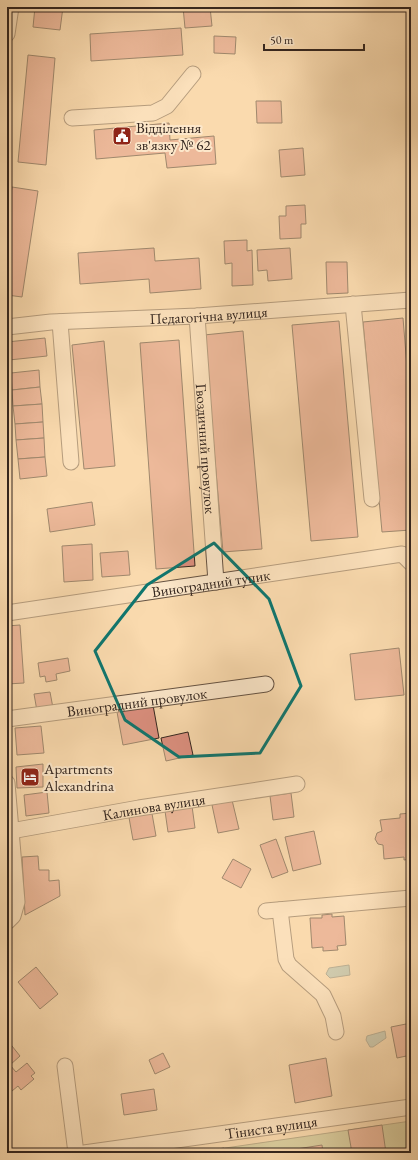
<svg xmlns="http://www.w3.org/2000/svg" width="418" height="1160" font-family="'EB Garamond',serif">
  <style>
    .green { fill: #b8c18f; stroke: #767356 }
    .water { fill: #9fbaaf; stroke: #747e75 }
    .building { fill: #dd9080; stroke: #33251e }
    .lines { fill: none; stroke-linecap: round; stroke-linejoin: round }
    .minor-casing { stroke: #655242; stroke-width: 17 }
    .minor { stroke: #fce7ca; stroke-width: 15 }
    .marked { fill: none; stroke: #0f766e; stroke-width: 3; stroke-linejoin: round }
    .labels { text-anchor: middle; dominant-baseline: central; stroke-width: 4; stroke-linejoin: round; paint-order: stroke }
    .poi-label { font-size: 15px; fill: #33251e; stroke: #fce7ca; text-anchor: start }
    .street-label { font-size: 15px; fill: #33251e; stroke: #fce7ca }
  </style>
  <rect width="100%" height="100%" fill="#fadaae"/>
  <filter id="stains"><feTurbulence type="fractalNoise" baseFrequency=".005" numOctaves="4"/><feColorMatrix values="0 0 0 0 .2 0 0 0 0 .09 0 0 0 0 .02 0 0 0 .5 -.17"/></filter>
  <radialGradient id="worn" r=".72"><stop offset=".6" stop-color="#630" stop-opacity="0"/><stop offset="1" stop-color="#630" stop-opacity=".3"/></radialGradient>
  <path class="green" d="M411 1121V1153H191Z"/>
  <g class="water">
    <path d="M349 965 350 975 330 978 326 974 329 968Z"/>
    <path d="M385 1031 386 1038 373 1047H370L366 1040 367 1036Z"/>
  </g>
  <g class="building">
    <path d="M35 7H63L60 30 33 27Z"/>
    <path d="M183 7H210L212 26 185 28Z"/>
    <path d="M181 28 183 55 91 61 90 34Z"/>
    <path d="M214 36 236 37 235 54 214 53Z"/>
    <path d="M28 55 55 58 46 165 18 162Z"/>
    <path d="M256 101H281L282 123H257Z"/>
    <path d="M169 123 170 140 214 136 216 164 167 168 165 153 96 159 94 130Z"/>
    <path d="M303 148 305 175 281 177 279 150Z"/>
    <path d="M12 187 38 191 22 297 7 295V222Z"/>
    <path d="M305 205 306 224H301V238L280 239 279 216H286V206Z"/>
    <path d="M247 240V251L252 250 253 285 232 286V263L225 264 224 241Z"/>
    <path d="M154 248 155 261 199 258 201 289 150 293 149 279 80 284 78 253Z"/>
    <path d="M290 248 292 279 268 281 267 270 258 271 257 250Z"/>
    <path d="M326 262H347L348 293 327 294Z"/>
    <path d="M403 318 411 416V530L382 532 363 322Z"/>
    <path d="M339 321 358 537 311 541 292 325Z"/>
    <path d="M243 331 262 549 223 552 204 335Z"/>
    <path d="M45 338 47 356 9 360 7 342Z"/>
    <path d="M179 340 195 566 156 569 140 343Z"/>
    <path d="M104 341 115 466 84 469 72 345Z"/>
    <path d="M39 370 40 387 12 390 11 373Z"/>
    <path d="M40 387 42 404 13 406 12 390Z"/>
    <path d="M42 404 43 422 15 424 13 406Z"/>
    <path d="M43 422 44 438 16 440 15 424Z"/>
    <path d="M44 438 45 457 18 459 16 440Z"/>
    <path d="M45 457 47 476 20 479 18 459Z"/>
    <path d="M92 502 95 525 50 532 47 509Z"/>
    <path d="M92 544 93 580 64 582 62 546Z"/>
    <path d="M128 551 130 575 102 577 100 553Z"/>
    <path d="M20 625 24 683 7 684V626Z"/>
    <path d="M399 648 404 695 355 700 350 654Z"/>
    <path d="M68 658 70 671 56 674 57 680 46 682 45 676 40 677 38 663Z"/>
    <path d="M50 692 53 708 37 711 34 694Z"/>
    <path d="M153 705 159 738 123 745 117 712Z"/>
    <path d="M41 726 44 753 17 755 15 728Z"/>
    <path d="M188 732 193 755 166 761 161 738Z"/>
    <path d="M43 764V787L17 788 16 767Z"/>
    <path d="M47 792 49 813 26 816 24 795Z"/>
    <path d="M291 793 294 817 273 820 270 796Z"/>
    <path d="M232 800 239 829 218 833 212 805Z"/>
    <path d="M192 806 195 828 168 832 165 811Z"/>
    <path d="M151 808 156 836 133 840 128 812Z"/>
    <path d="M411 813V859L404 860V857L384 859 383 845 378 844 375 839 377 833 382 831 380 820 400 818V814Z"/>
    <path d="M314 831 321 864 293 871 285 837Z"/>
    <path d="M276 839 288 872 272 878 260 845Z"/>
    <path d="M38 856 39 870H49V881L59 880 60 896 25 915 22 857Z"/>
    <path d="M233 859 251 869 241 888 222 878Z"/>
    <path d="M332 914V917L344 916 346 945 337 946 338 950 323 951V947L312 948 310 918H322V915Z"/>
    <path d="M36 967 58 994 40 1009 18 982Z"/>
    <path d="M411 1023V1055L397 1058 391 1027Z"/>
    <path d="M8 1041 20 1056 10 1065 16 1072 27 1063 35 1073 31 1076 34 1079 21 1090 18 1086 12 1091 7 1084V1042Z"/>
    <path d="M163 1053 170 1067 155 1074 149 1060Z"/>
    <path d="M326 1058 332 1096 295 1103 289 1065Z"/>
    <path d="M154 1089 157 1110 124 1115 121 1094Z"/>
    <path d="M382 1125 386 1153H352L348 1130Z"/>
    <path d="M322 1145 323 1153H271Z"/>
    <path d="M224 1148 225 1153H191Z"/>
  </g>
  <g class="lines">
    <defs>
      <g id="minor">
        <path d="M7 34 11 7"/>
        <path d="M72 118 153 113 167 106 193 74"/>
        <path d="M353 304 372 499"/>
        <path id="s1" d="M197 316 216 582"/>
        <path d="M60 322 71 462"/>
        <path id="s2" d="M7 327 51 322 197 316 411 300"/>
        <path id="s3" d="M7 613 402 554 411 563"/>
        <path id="s4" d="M7 719 266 684"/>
        <path d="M7 783 17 902 13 916 7 922"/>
        <path id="s5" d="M11 831 139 808 297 784"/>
        <path d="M280 910 286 959 289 965 323 995 333 1016 336 1032"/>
        <path d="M266 911 411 898"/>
        <path d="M65 1066 76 1153"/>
        <path id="s6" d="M84 1153 411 1107"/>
      </g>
    </defs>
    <use href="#minor" class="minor-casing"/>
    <use href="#minor" class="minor"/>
  </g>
  <path d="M0 0H418V1160H0ZM214 543 269 599 301 686 260 753 179 757 125 720 95 651 147 585Z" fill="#fadaae" fill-opacity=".55" fill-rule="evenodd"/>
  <path class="marked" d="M214 543 269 599 301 686 260 753 179 757 125 720 95 651 147 585Z"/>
  <defs>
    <symbol id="civic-square" viewBox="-11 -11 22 22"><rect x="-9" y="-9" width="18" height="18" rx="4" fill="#8f2418" stroke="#fce7ca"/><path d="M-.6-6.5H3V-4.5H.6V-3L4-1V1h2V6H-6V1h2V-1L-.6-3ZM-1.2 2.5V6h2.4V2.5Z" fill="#fff"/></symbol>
    <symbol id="hotel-square" viewBox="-11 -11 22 22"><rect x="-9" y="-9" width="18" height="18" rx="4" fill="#8f2418" stroke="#fce7ca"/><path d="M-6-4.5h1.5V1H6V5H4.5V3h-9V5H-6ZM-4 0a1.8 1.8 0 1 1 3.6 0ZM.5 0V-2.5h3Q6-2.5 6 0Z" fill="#fff"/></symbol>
  </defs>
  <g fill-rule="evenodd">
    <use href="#civic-square" x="111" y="125" width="22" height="22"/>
    <use href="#hotel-square" x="19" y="766" width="22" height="22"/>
  </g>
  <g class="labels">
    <g class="poi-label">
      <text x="136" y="127">Відділення<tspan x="136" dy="17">зв'язку № 62</tspan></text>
      <text x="44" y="768">Apartments<tspan x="44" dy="17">Alexandrina</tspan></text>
    </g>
    <g class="street-label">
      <text stroke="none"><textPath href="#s2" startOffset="202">Педагогічна вулиця</textPath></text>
      <text stroke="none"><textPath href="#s1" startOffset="133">Гвоздичний провулок</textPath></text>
      <text stroke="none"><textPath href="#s3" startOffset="206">Виноградний тупик</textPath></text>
      <text stroke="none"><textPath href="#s4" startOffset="131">Виноградний провулок</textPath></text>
      <text stroke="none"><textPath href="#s5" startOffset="145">Калинова вулиця</textPath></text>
      <text stroke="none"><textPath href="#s6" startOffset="189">Тіниста вулиця</textPath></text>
    </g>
  </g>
  <rect width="418" height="1160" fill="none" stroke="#fadaae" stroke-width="24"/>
  <rect x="8" y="8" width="402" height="1144" fill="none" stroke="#33251e" stroke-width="2"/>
  <rect x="12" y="12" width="394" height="1136" fill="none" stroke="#33251e"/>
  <path d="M264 44v6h100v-6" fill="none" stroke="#33251e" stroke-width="2"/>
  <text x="270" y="44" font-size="12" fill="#33251e" stroke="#fce7ca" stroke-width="3" paint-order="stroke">50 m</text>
  <rect width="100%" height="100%" filter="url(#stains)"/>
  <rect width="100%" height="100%" fill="url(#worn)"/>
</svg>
